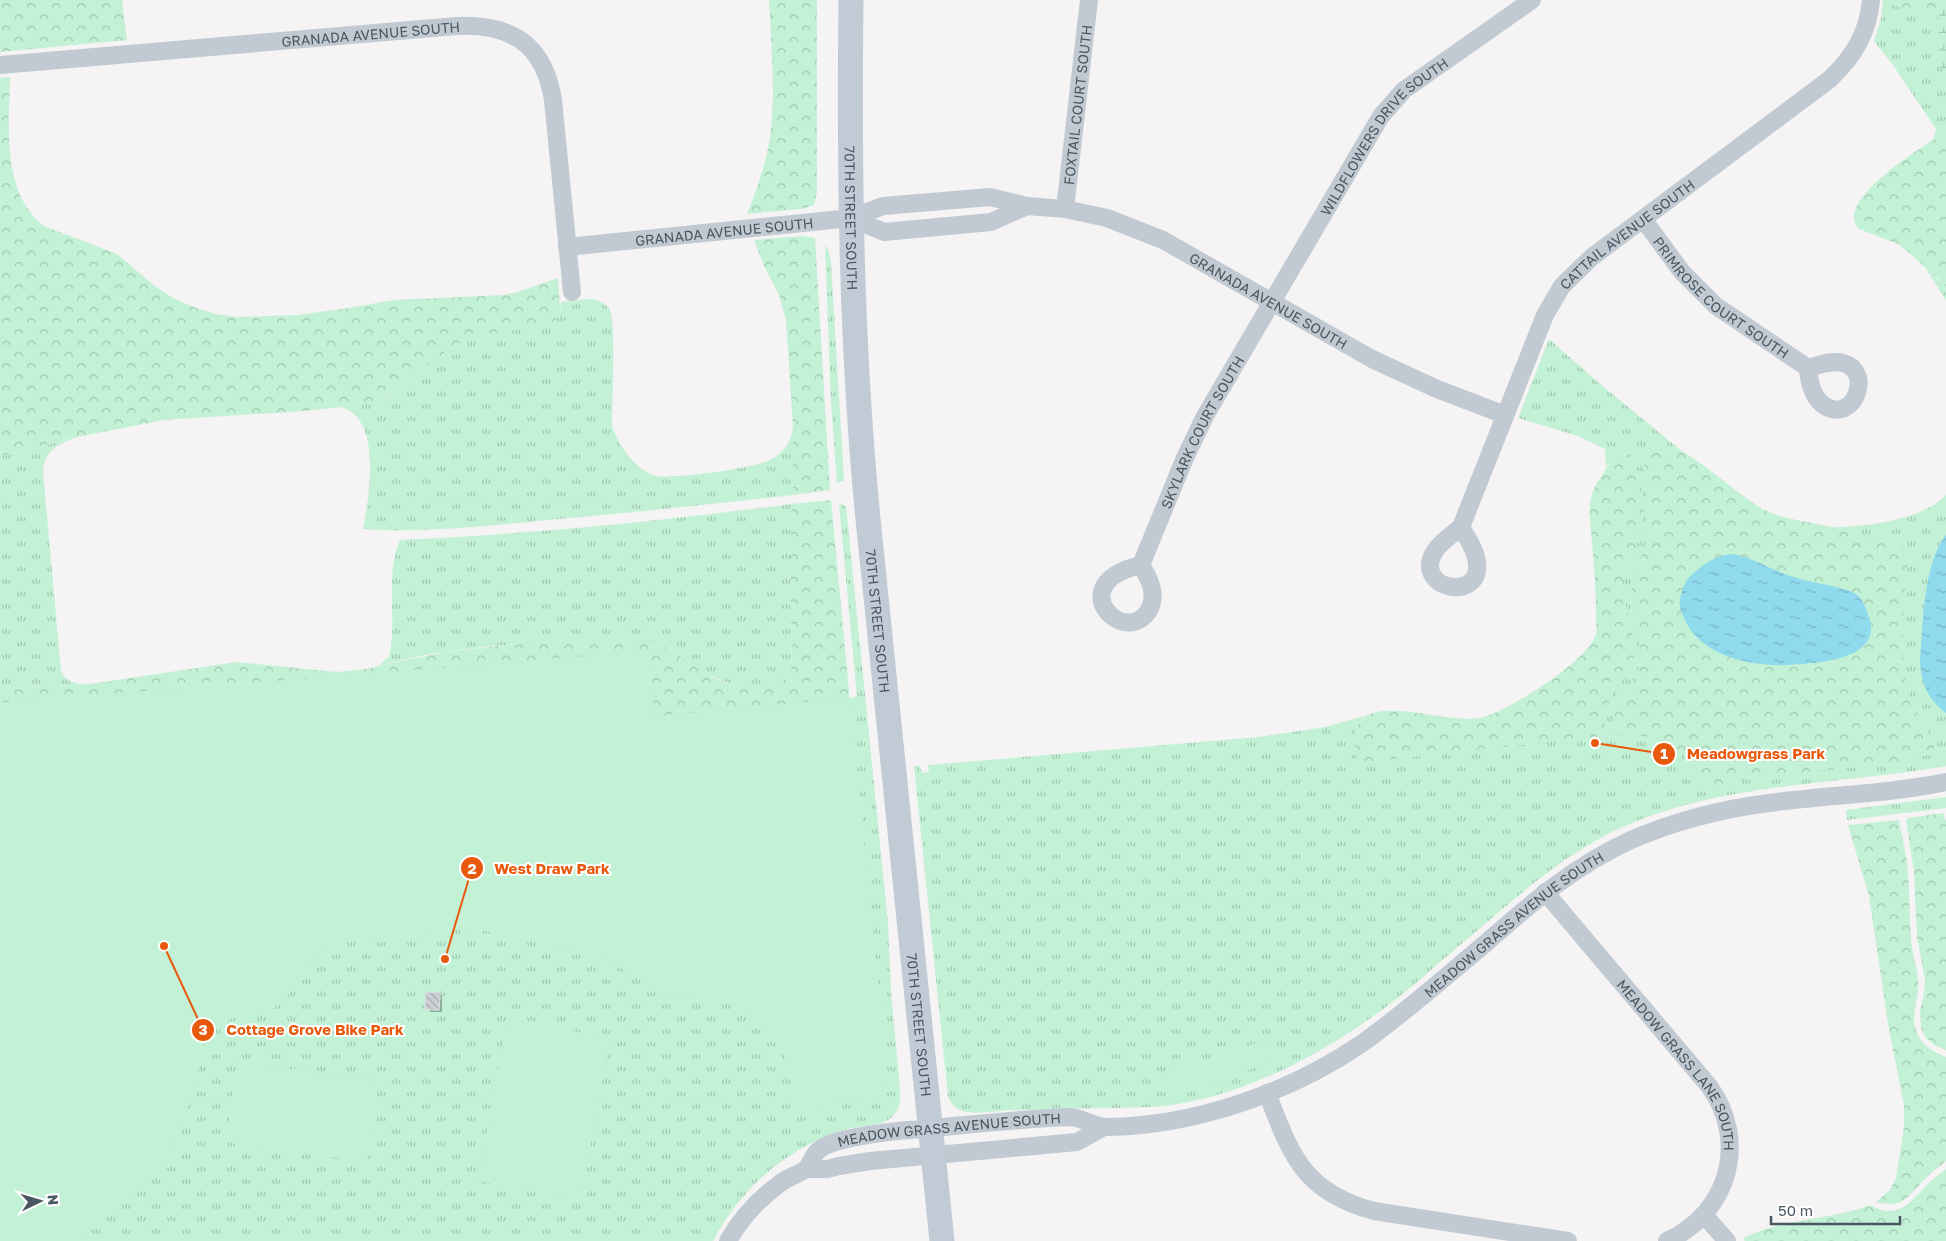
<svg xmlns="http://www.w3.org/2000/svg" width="1946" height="1241" font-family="'Golos Text',sans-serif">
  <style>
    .grass { fill: url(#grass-tufts) }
    .forest { fill: url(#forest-crowns); fill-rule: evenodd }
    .wetland { fill: url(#wetland-marsh) }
    .garden { fill: #c3f1d5 }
    .water { fill: url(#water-ripples) }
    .building { fill: url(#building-back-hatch); stroke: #d7d9de; filter: url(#shadow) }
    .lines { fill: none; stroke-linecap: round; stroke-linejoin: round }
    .street { stroke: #c1cad2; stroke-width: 18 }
    .secondary { stroke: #c1cbd6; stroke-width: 25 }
    .labels { text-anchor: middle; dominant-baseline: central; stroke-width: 4; stroke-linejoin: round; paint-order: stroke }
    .street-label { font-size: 14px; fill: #4a5661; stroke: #fff }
    .leader { fill: none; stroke: #e8590c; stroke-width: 2 }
    .callout-dot { fill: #e8590c; stroke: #fff; stroke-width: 2 }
    .mark-label { font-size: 15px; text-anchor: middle; font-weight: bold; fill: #fff }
    .callout-label { font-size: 15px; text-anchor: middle; font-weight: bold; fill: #e8590c; stroke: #fff; stroke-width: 4; stroke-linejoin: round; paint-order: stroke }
  </style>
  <defs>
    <pattern id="grass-tufts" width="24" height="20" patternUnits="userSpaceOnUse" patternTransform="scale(1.25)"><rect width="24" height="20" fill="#c3f1d5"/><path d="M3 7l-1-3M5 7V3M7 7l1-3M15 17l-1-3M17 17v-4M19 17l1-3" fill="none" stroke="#a0c6b0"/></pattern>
    <pattern id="forest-crowns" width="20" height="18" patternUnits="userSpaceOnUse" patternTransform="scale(1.25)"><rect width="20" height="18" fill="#c3f1d5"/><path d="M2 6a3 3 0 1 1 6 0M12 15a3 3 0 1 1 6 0" fill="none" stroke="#a0c6b0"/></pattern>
    <pattern id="wetland-marsh" width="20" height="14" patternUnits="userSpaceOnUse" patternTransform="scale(1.25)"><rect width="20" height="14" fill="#c3f1d5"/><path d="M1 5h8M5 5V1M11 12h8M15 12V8" fill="none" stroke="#a0c6b0"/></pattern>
    <pattern id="water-ripples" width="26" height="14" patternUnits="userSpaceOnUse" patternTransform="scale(1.25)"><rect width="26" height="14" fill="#90daee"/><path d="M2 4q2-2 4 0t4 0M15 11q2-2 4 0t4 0" fill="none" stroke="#78b4c4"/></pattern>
    <pattern id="building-back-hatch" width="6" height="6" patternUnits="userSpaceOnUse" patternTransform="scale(1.25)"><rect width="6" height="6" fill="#cdcfd5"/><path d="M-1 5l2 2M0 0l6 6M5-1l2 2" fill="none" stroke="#a8abb0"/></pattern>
    <filter id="shadow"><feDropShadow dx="5.5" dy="3" stdDeviation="0" flood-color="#0004"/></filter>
  </defs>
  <rect width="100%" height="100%" fill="#f5f3f3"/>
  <g class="grass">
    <path d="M1883 0H1946V300L1924 266 1939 281 1942 134 1921 148 1934 138 1936 129 1893 65 1874 41 1881 19Z"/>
    <path d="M825 245 829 252 831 263 844 480 837 484 831 402Z"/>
    <path d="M586 299C596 299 604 301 610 310 616 322 612 405 612 426 619 445 633 467 653 475 667 481 755 468 770 460 784 453 791 442 793 427V495C711 504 630 513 548 520 486 526 425 533 363 529 369 497 383 419 341 407L371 402 390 395 446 351 466 340 494 333 551 324 554 322 560 311 561 302Z"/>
    <path d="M1549 339 1599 383 1803 551 1858 534 1833 527C1865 527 1923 520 1946 495V766C1839 785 1728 782 1627 825 1565 852 1517 897 1466 940 1435 966 1405 994 1372 1017 1315 1058 1242 1095 1171 1105 1153 1108 1135 1107 1116 1108 1087 1108 1057 1109 1028 1110 1019 1110 1010 1110 1000 1111 981 1112 956 1119 948 1096L914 766H920L922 773 929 772 928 765 1259 737 1325 727 1364 716 1358 725 1355 733 1492 721 1607 651 1609 463 1606 467 1605 449 1578 436 1518 418Z"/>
    <path d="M82 436C61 442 44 449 43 472L61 671C66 683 77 684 90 684L0 690V456Z"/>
    <path d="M792 504 790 558 792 667 787 677 780 682 761 686H736L706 674 662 645 633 639 547 641 482 647 428 654 366 669 378 666 389 657C398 619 384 577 400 540 531 534 662 521 792 504Z"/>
    <path d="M839 504 846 506 888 923 891 991 900 1089C901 1099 900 1110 892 1117 881 1127 861 1125 848 1129 788 1146 742 1187 713 1241H0V703L654 716 857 697Z"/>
    <path d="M1946 797V808L1847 820 1846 810Z"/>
  </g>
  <g class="forest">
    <path d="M0 0H122L127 40 0 52Z"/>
    <path d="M769 0H817V192L814 205 801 209 747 214C757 189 766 164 770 137 776 96 771 43 769 0Z"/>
    <path d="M1892 0H1945L1941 8C1924 11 1907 11 1891 4Z"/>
    <path d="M10 77C9 125 1 193 44 226L117 254 156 287 175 299 196 308 216 314 236 317 297 315 342 309 394 300 504 295 518 292 558 278 560 310 557 318 550 325 494 333 458 344 446 351 396 391 379 400 352 406 303 411 164 420 82 436 0 456V78Z"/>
    <path d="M1945 133 1946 136V286L1907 251 1898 244 1859 229C1832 201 1925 145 1945 133Z"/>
    <path d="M803 236 815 238 830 490 793 495V427L786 320 779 295 765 268 754 240Z"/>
    <path d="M1665 446C1687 445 1741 499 1767 511 1784 519 1804 521 1822 525 1839 528 1855 533 1871 537 1884 540 1899 543 1910 551 1904 582 1898 668 1909 696 1915 711 1925 726 1933 740 1935 748 1935 751 1928 755L1887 764 1759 777 1701 788C1681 737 1662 735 1611 735L1616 706 1621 696 1637 673 1642 657 1631 583C1634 568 1642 556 1647 543 1656 516 1651 492 1643 466L1652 454ZM1733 554C1754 558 1772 570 1792 577 1814 583 1838 584 1857 595L1870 623V636L1848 656 1822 661 1788 665 1737 660 1709 646 1680 598C1683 589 1686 579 1693 573 1703 564 1721 555 1733 554Z"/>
    <path d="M1627 452C1645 482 1649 518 1635 550 1631 560 1623 569 1623 581 1623 607 1636 631 1634 656 1633 671 1621 680 1614 692 1606 706 1605 721 1603 736L1358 763C1334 673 1442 729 1484 717 1506 710 1535 691 1554 678 1566 669 1592 649 1596 634 1597 627 1596 618 1596 611 1596 589 1594 566 1592 543 1591 528 1588 512 1591 498 1593 489 1598 481 1603 474 1609 463 1615 455 1627 452Z"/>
    <path d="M831 500 850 701 812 719 0 723V690L90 684 237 662 337 672 366 669 444 652 524 643 580 639H633L648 641 662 645 716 679 736 686H761L780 682 787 677 792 667 790 558 792 504Z"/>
    <path d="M1943 813 1946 821V1050L1936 1046 1926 1038 1921 1028 1920 1011 1924 994 1925 980 1917 937 1914 871 1906 820 1908 818Z"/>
    <path d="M1899 820C1902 838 1907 856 1908 873 1910 895 1909 917 1911 939 1912 953 1917 967 1918 980 1920 998 1910 1012 1916 1030 1920 1044 1933 1052 1946 1057V1161C1939 1167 1931 1172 1925 1179 1908 1196 1904 1209 1876 1202L1890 1190 1896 1178 1904 1128V1105L1888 1024 1869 896 1848 825Z"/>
    <path d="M1946 1169V1241H1745L1743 1238C1783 1218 1829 1221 1870 1205 1900 1222 1911 1200 1930 1182 1935 1178 1941 1173 1946 1169Z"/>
  </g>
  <path class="wetland" d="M1945 0H1946V80C1935 57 1932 23 1945 0Z"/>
  <g class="garden">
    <path d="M649 651 654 716 850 698 883 1032 880 1101C871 1104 861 1099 852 1099 831 1101 811 1125 797 1097 789 1078 787 1057 778 1038 758 996 700 1004 661 992 638 982 620 964 596 955 583 950 569 948 555 945 521 938 482 926 447 930 429 932 414 941 396 942 372 944 344 937 321 949 303 959 298 993 275 1007 251 1022 216 1009 205 1043 195 1077 182 1147 160 1172 136 1199 103 1215 78 1241H0V703Z"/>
    <path d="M507 1019 610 1038 581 1200 478 1181Z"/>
    <path d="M1260 1042 1269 1044 1273 1051 1270 1059 1262 1065 1226 1079 1179 1092 1171 1090 1165 1082 1167 1074 1171 1069 1203 1061Z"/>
    <path d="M237 1061 377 1081 366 1162 226 1142Z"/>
  </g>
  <g class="water">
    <path d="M1946 535V713C1928 700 1921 683 1920 661 1923 626 1923 563 1946 535Z"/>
    <path d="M1733 554C1753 558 1770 569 1790 576 1802 580 1814 582 1827 585 1836 587 1848 589 1856 594 1864 600 1867 611 1870 620 1880 661 1815 663 1789 665 1753 667 1699 656 1684 618 1681 612 1679 607 1680 600 1681 589 1687 577 1696 571 1708 561 1718 555 1733 554Z"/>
  </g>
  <path class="building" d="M426 992 440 993 439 1010 425 1009Z"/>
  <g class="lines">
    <g class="street">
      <path id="s1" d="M0 65 457 26C512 24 544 44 553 100L572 292"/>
      <path id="s2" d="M1065 209 1089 0"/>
      <path d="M851 218 884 232 991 222 1027 206"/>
      <path id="s3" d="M1643 219 1682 272 1716 306 1808 368C1809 382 1812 398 1825 406 1854 424 1874 371 1843 363 1831 360 1819 365 1808 368"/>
      <path id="s4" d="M567 247 851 218 883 206 990 197 1027 206 1065 209 1107 218 1163 240 1372 359 1437 389 1505 415"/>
      <path id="s5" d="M1461 527C1467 538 1476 550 1477 563 1481 604 1411 588 1435 551 1441 541 1452 535 1461 527L1545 315 1562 286 1592 257 1830 79C1854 56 1868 33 1871 0"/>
      <path id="s6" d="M1141 565C1149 578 1157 593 1150 608 1128 652 1058 584 1141 565L1184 460 1205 416 1381 116 1404 90 1532 0"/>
      <path id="s7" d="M1545 892 1709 1086C1749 1141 1729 1213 1667 1241"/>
      <path d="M1267 1093C1291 1155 1303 1192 1374 1211L1568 1241"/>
      <path d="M806 1169H827L839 1166 870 1161 1077 1142 1104 1127"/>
      <path d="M1704 1215 1727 1241"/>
      <path id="s8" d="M728 1241C741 1218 761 1197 782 1182 789 1177 799 1174 806 1169 811 1164 813 1154 819 1150 832 1139 879 1133 897 1131 954 1127 1011 1119 1069 1117 1082 1117 1094 1127 1107 1127 1194 1126 1289 1093 1361 1044 1405 1013 1445 977 1486 943 1531 903 1576 865 1631 840 1675 821 1722 809 1769 803 1828 795 1888 794 1946 782"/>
    </g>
    <path class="secondary" id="s9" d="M851 0C849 173 851 347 868 519L942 1241"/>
  </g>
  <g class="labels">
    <g class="street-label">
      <text stroke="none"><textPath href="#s1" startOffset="372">GRANADA AVENUE SOUTH</textPath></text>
      <text stroke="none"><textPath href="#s2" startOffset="105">FOXTAIL COURT SOUTH</textPath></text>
      <text stroke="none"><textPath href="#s6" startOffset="665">WILDFLOWERS DRIVE SOUTH</textPath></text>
      <text stroke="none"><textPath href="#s9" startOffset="218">70TH STREET SOUTH</textPath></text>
      <text stroke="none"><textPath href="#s4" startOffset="158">GRANADA AVENUE SOUTH</textPath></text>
      <text stroke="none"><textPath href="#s5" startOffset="510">CATTAIL AVENUE SOUTH</textPath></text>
      <text stroke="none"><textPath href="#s3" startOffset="112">PRIMROSE COURT SOUTH</textPath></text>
      <text stroke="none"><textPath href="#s4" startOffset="728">GRANADA AVENUE SOUTH</textPath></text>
      <text stroke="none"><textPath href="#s6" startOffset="315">SKYLARK COURT SOUTH</textPath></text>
      <text stroke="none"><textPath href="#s9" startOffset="622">70TH STREET SOUTH</textPath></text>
      <text stroke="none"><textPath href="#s8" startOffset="889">MEADOW GRASS AVENUE SOUTH</textPath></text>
      <text stroke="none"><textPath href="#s9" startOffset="1028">70TH STREET SOUTH</textPath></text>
      <text stroke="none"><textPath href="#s7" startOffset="220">MEADOW GRASS LANE SOUTH</textPath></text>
      <text stroke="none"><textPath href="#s8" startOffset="264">MEADOW GRASS AVENUE SOUTH</textPath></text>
    </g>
  </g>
  <path class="leader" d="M1595 743L1664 754M445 959L472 868M164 946L203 1030"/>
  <g class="callout-dot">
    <circle cx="1595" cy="743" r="5"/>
    <circle cx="445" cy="959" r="5"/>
    <circle cx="164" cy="946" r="5"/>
    <circle cx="1664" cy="754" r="12"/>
    <circle cx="472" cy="868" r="12"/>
    <circle cx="203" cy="1030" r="12"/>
  </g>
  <g class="mark-label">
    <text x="1664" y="759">1</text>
    <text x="472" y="874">2</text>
    <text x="203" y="1035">3</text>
  </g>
  <g class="callout-label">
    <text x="1756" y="759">Meadowgrass Park</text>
    <text x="552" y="874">West Draw Park</text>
    <text x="315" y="1035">Cottage Grove Bike Park</text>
  </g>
  <g transform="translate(40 1201) rotate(85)" stroke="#ffffff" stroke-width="4" paint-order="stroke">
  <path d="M0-4L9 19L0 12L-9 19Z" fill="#4a5661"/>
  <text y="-8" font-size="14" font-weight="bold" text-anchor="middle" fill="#4a5661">N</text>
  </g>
  <path d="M1771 1216v8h129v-8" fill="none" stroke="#4a5661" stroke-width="2.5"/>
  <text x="1778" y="1216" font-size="15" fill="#4a5661" stroke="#ffffff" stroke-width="4" paint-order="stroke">50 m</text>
</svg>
